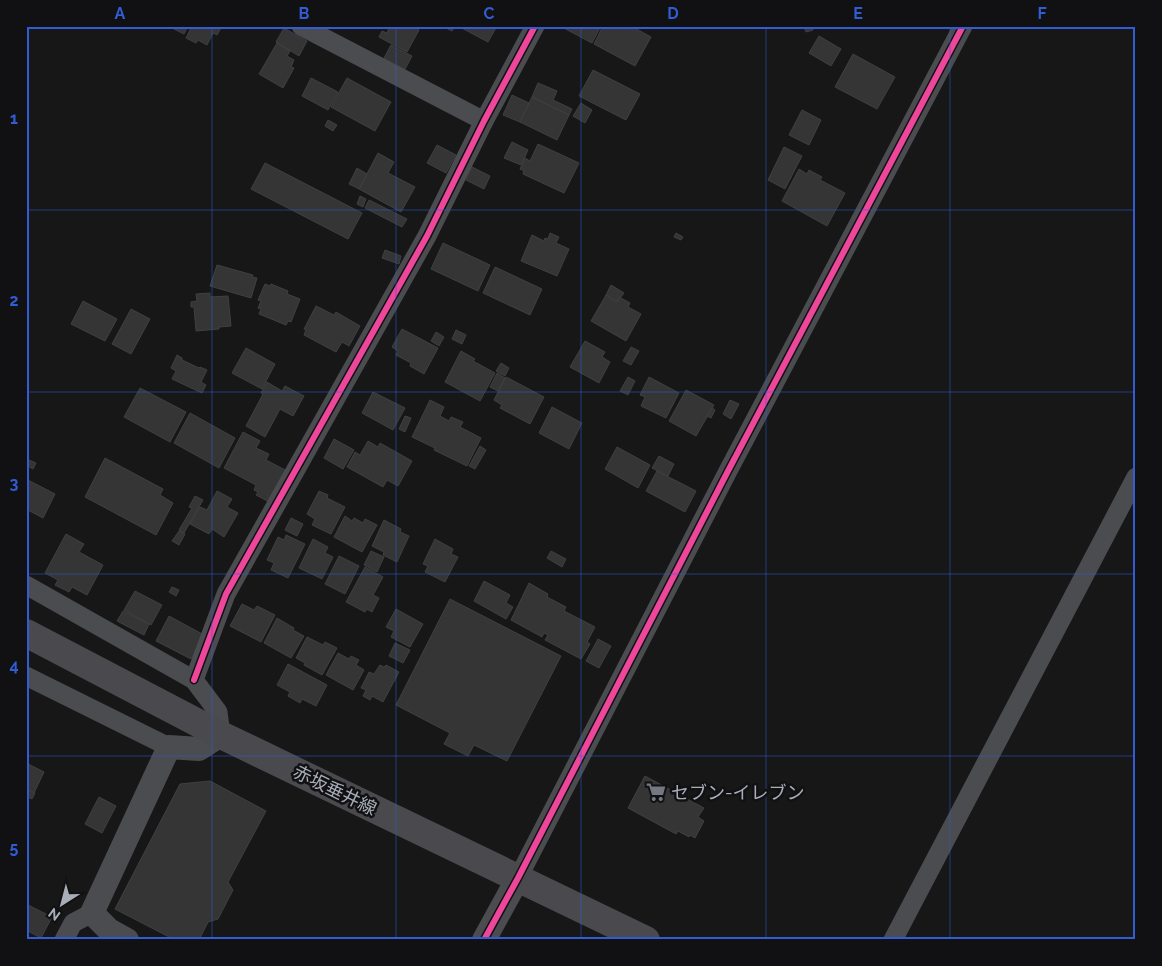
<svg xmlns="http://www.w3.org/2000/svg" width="1162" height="966" font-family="Raleway,'Noto Sans JP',sans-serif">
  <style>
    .building { fill: #353536; stroke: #3f4043 }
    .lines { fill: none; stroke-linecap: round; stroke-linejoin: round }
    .minor { stroke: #4b4c50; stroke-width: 19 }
    .tertiary { stroke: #4b4c50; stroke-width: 24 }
    .secondary { stroke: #4a4a4e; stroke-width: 28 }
    .cycleway-casing { stroke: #111113; stroke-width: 9 }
    .cycleway { stroke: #ed469a; stroke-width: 6 }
    .grid { fill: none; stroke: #325cd3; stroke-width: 1; stroke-opacity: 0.55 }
    .labels { text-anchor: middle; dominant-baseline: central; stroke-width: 5; stroke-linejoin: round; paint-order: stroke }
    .street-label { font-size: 18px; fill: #a8adb8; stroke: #111113 }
    .poi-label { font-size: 18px; fill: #a8adb8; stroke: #111113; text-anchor: start }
    .neatline { fill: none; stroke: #325cd3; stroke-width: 2 }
    .grid-label { font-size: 16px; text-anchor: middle; font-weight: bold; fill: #325cd3 }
  </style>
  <rect width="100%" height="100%" fill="#171717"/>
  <g class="building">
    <path d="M168 26H188L184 34Z"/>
    <path d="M192 26H222L217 35 213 33 207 45 198 40 196 43 186 38Z"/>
    <path d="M390 26H412L419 30 407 52 379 37 382 31 387 33Z"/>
    <path d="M442 26H453L454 27 452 31Z"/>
    <path d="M458 26H497L488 42Z"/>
    <path d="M560 26H601L592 43Z"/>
    <path d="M603 26H631L651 37 635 66 594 44Z"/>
    <path d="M804 26H812L813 30 806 32Z"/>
    <path d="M284 28 307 41 299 56 276 42Z"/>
    <path d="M819 36 841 49 831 66 809 53Z"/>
    <path d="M277 43 290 51 287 56 294 60 291 67 294 68 283 88 259 74Z"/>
    <path d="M391 45 412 56 404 71 383 60Z"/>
    <path d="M853 54 895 77 877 109 835 87Z"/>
    <path d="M593 70 640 94 626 120 579 96Z"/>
    <path d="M311 78 338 92 328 110 302 96Z"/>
    <path d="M347 78 391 102 375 131 331 107Z"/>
    <path d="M538 83 557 91 553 100 572 109 569 115 532 97Z"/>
    <path d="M512 95 529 103 520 122 503 115Z"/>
    <path d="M532 97 569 115 557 140 520 122Z"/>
    <path d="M581 103 592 110 585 123 573 116Z"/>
    <path d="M802 110 821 120 809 145 789 135Z"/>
    <path d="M328 120 337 125 333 131 325 126Z"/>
    <path d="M512 142 528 150 521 165 504 158Z"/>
    <path d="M538 144 579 163 564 193 523 174 524 171 520 169 525 158 530 161Z"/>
    <path d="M437 145 456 155 446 173 427 163Z"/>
    <path d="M784 147 802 156 785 189 768 180Z"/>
    <path d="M378 153 394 162 388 173 415 187 401 212 359 189Z"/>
    <path d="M265 163 362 213 348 239 251 189Z"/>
    <path d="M472 167 490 176 484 189 466 180Z"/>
    <path d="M357 168 367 174 359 189 349 184Z"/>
    <path d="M799 169 807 174 809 170 822 177 820 180 845 193 827 226 782 201Z"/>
    <path d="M360 196 366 199 363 207 357 204Z"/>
    <path d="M369 200 407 219 402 227 365 208Z"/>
    <path d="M550 233 559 237 556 243 569 249 557 276 521 261 532 235 544 241 545 238 548 239Z"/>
    <path d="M676 233 683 237 681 240 674 237Z"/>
    <path d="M443 243 490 265 478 291 431 269Z"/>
    <path d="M385 250 401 256 399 264 382 258Z"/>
    <path d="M217 265 253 275 252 277 257 278 251 298 210 286Z"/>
    <path d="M495 267 542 289 530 315 483 293Z"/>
    <path d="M265 284 270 286 271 284 288 291 287 294 300 299 291 322 288 321 286 325 259 314 261 309 258 308 261 301 258 300Z"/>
    <path d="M611 285 624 293 617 302 606 295Z"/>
    <path d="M210 293V297L228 296 231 326 219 327V329L196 331 194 307H191V302L197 301 196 294Z"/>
    <path d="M606 295 617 302 619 297 621 298 630 303 628 307 641 314 626 341 591 321Z"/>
    <path d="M83 301 117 319 105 341 71 324Z"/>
    <path d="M316 306 334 315 336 312 360 326 349 346 342 342 336 352 304 335 306 330 304 329Z"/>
    <path d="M131 309 150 319 131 354 112 344Z"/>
    <path d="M402 329 438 348 424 374 410 366 411 363 396 355 398 351 392 347Z"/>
    <path d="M456 330 466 335 462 344 452 339Z"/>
    <path d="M436 332 444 337 439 346 431 341Z"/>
    <path d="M585 341 605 352 602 357 610 362 599 383 570 367Z"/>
    <path d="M631 347 639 351 631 365 623 361Z"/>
    <path d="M246 348 275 364 262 389 232 373Z"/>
    <path d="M461 351 475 359 473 361 495 373 480 401 445 382Z"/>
    <path d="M177 355 182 358V360L199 368 200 367 207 370 201 382 206 385 202 393 172 379 176 371 171 368Z"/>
    <path d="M501 363 509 368 505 376 496 371Z"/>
    <path d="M497 373 505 378 498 391 490 387Z"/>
    <path d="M506 377 544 397 530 424 500 408 502 405 494 400Z"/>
    <path d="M628 377 635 381 628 395 620 391Z"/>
    <path d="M649 377 679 393 666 418 641 406 645 397 640 395Z"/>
    <path d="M267 382 282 391 285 386 304 396 293 416 280 409 265 437 246 426 263 394 261 393Z"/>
    <path d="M140 388 186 412 170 442 124 417Z"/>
    <path d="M686 390 714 405 696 436 669 421Z"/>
    <path d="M373 392 405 408 393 430 362 413Z"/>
    <path d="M430 400 444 407 440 416 449 421 451 417 463 422 460 427 481 438 467 466 434 450 435 448 412 437Z"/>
    <path d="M730 400 739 404 731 419 723 414Z"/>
    <path d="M552 407 582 423 569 449 539 433Z"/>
    <path d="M712 408 715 410 711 418 707 416Z"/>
    <path d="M190 413 235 438 219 468 174 443Z"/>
    <path d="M405 416 411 418 405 432 399 429Z"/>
    <path d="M243 432 260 441 256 448 269 454 266 460 289 472 273 504 256 495 258 492 254 490 256 485 224 468Z"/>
    <path d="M334 439 354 450 343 469 324 458Z"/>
    <path d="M368 441 378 447 380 443 412 461 398 486 387 480 383 487 347 467 355 452 360 455Z"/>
    <path d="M480 446 486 450 475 469 469 466Z"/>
    <path d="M617 447 650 465 638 488 605 469Z"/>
    <path d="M659 456 674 464 668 476 652 468Z"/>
    <path d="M105 458 163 489 160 495 173 503 156 535 85 497Z"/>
    <path d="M29 460 36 463 33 469 26 465Z"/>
    <path d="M657 471 696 491 685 512 646 491Z"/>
    <path d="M26 479 55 494 43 518 26 509Z"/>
    <path d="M217 491 232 499 227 507 238 513 224 537 212 529 209 534 190 524 200 507 207 510Z"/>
    <path d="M319 491 328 495 327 498 345 507 331 534 312 525 315 519 307 514Z"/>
    <path d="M195 496 203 500 184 533 179 530 192 508 189 507Z"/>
    <path d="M345 516 352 521 354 518 363 523 365 519 377 525 362 552 334 537Z"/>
    <path d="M291 518 303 524 297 536 285 530Z"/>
    <path d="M384 520 401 529 400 532 409 536 397 562 383 555 384 552 372 546Z"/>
    <path d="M179 531 185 534 179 545 172 541Z"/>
    <path d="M66 534 84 544 79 552 103 565 87 595 72 587 69 592 55 585 58 580 45 573Z"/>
    <path d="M286 535 305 544 288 578 271 570 274 563 267 560 278 537 284 540Z"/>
    <path d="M313 539 328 547 325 553 333 557 322 579 299 568Z"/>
    <path d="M435 539 453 549 451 554 458 557 445 582 425 572 428 566 423 564Z"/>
    <path d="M371 551 384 557 377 572 364 565Z"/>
    <path d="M551 551 566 559 562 567 547 558Z"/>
    <path d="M339 556 359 566 345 594 325 584Z"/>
    <path d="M365 567 383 577 373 595 379 598 372 612 367 609 365 612 346 602Z"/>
    <path d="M484 581 510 595 506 603 513 607 506 619 474 601Z"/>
    <path d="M529 583 548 594 547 597 566 607 564 611 595 627 587 642 590 644 581 659 545 640 548 635 544 633 542 637 511 620Z"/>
    <path d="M172 587 179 590 176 596 169 592Z"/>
    <path d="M135 591 162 605 151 625 124 610Z"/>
    <path d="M450 599 561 656 507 761 474 745 468 756 444 744 450 733 396 705Z"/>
    <path d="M242 604 254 610 257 606 275 615 261 642 230 626Z"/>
    <path d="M396 609 423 624 410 647 391 637 394 631 386 627Z"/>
    <path d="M123 611 149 624 144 635 117 621Z"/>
    <path d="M169 616 204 635 191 659 156 641Z"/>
    <path d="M277 618 294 628 293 630 304 636 291 658 264 643Z"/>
    <path d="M307 637 323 645 325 642 337 648 322 675 304 665 305 663 296 658Z"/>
    <path d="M598 639 611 646 599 668 586 661Z"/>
    <path d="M395 643 410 650 403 663 389 656Z"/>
    <path d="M338 653 349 659 351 656 359 660 356 665 364 670 353 690 326 675Z"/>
    <path d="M288 664 327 685 316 706 302 699 300 703 288 696 290 692 277 685Z"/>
    <path d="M380 665 384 667 386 665 399 672 383 702 372 696 370 700 363 696 366 690 361 688 369 672 374 674Z"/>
    <path d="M28 764 44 772 34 793 26 789V767Z"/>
    <path d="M645 776 704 808 698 817 704 821 695 838 690 835 689 837 678 831 676 834 628 808Z"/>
    <path d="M210 781 266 811 228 882 233 890 218 919 208 922 199 940H175L115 909 180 784Z"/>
    <path d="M26 789 35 793 32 799 26 796Z"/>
    <path d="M99 797 116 806 102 833 85 824Z"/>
    <path d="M26 904 52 917 41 938 26 930Z"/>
  </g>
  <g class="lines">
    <g class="minor">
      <path d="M301 26 484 121"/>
      <path d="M26 585 194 680 218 712 221 735"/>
      <path d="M26 676 169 747"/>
      <path d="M194 680 226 594 427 236 484 121 535 26"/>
      <path d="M518 878 728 471 963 26"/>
      <path d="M64 940 73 923 92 913"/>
      <path d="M893 940 1136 477"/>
    </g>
    <g class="tertiary">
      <path d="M127 940 109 930 92 913 169 747 199 749 221 735"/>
      <path d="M484 940 518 878"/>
    </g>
    <path class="secondary" d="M26 633 221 735 646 940"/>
    <defs>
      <g id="cycleway">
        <path d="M194 680 226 594 427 236 484 121 535 26"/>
        <path d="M484 940 518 878 728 471 963 26"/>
      </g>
    </defs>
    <use href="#cycleway" class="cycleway-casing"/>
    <use href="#cycleway" class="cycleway"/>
  </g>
  <path class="grid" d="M212 26V940M396 26V940M581 26V940M766 26V940M950 26V940M26 210H1136M26 392H1136M26 574H1136M26 756H1136"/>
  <defs>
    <symbol id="supermarket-bare" viewBox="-9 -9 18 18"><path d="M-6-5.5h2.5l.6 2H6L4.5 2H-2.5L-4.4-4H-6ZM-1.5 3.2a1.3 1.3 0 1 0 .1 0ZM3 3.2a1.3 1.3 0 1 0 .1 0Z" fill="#757880" stroke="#111113" stroke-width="2.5" paint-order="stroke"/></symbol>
  </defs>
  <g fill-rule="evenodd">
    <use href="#supermarket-bare" x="642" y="778" width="28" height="28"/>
  </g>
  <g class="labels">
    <g class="street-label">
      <text transform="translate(335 790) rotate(26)">赤坂垂井線</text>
    </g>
    <g class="poi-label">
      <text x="671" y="792">セブン-イレブン</text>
    </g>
  </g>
  <rect width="1162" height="966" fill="none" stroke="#111113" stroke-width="55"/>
  <g transform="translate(62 904) rotate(216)" stroke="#111113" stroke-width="4" paint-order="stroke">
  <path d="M0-4L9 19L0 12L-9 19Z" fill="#a8adb8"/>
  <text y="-8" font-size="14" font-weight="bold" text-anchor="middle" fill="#a8adb8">N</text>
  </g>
  <rect x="28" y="28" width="1106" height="910" class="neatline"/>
  <g class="grid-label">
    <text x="120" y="19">A</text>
    <text x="304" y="19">B</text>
    <text x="489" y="19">C</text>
    <text x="673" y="19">D</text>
    <text x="858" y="19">E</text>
    <text x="1042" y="19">F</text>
    <text x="14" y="124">1</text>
    <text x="14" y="306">2</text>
    <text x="14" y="489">3</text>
    <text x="14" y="671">4</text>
    <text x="14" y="853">5</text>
  </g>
</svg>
